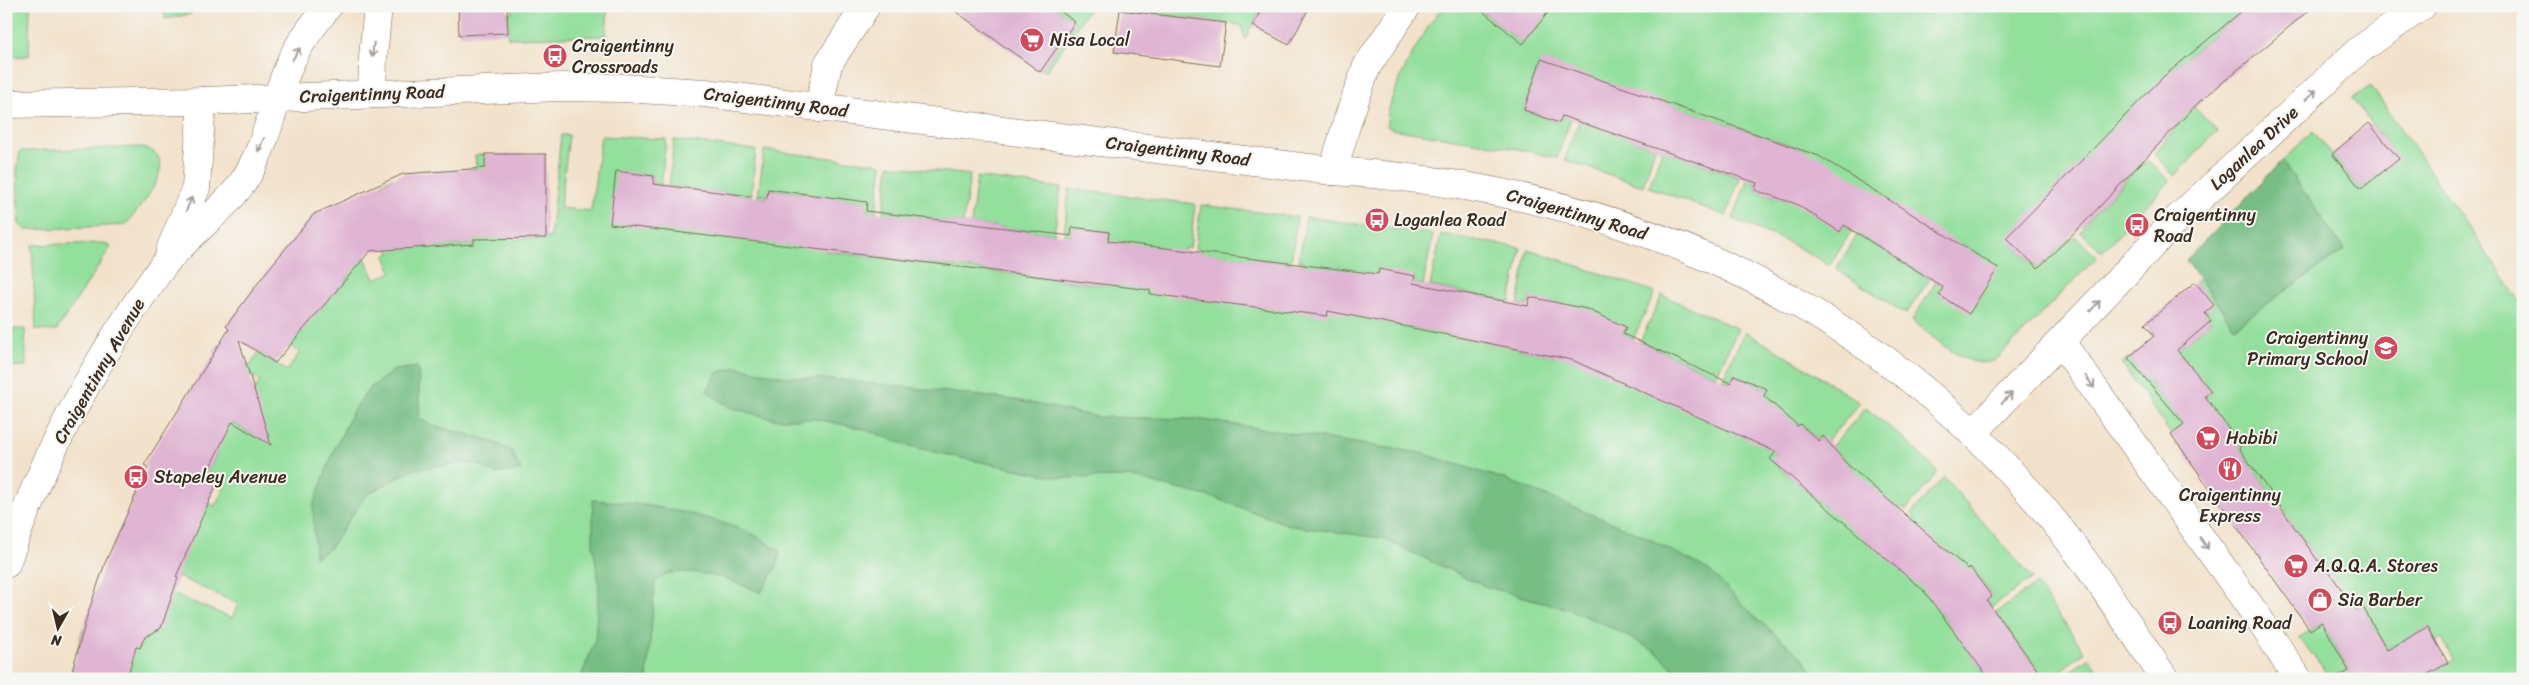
<svg xmlns="http://www.w3.org/2000/svg" width="2529" height="685" font-family="Sriracha,sans-serif">
  <style>
    .green { fill: #93df9c; stroke: #67845d }
    .forest { fill: #76be84; stroke: #587451 }
    .building { fill: #e0b4d3 }
    .lines { fill: none; stroke-linecap: round; stroke-linejoin: round }
    .minor-casing { stroke: #7b6a5b; stroke-width: 29 }
    .minor { stroke: #fff; stroke-width: 28 }
    .oneway { stroke: #a79f9a }
    .labels { text-anchor: middle; dominant-baseline: central; stroke-width: 4; stroke-linejoin: round; paint-order: stroke }
    .poi-label { font-size: 18px; fill: #3b2a1e; stroke: #f6f6f2; text-anchor: start }
    .street-label { font-size: 18px; fill: #3b2a1e; stroke: #f6f6f2 }
  </style>
  <rect width="100%" height="100%" fill="#f6f6f2"/>
  <filter id="ink" filterUnits="userSpaceOnUse"><feTurbulence type="fractalNoise" baseFrequency=".02" numOctaves="2"/><feDisplacementMap in="SourceGraphic" scale="10" xChannelSelector="R" yChannelSelector="G"/><feConvolveMatrix kernelMatrix="1 2 1 2 8 2 1 2 1" color-interpolation-filters="sRGB"/></filter>
  <filter id="wash" filterUnits="userSpaceOnUse"><feTurbulence type="fractalNoise" baseFrequency=".0096" numOctaves="4" result="noise"/><feDisplacementMap in="SourceGraphic" scale="20" xChannelSelector="R" yChannelSelector="G"/><feGaussianBlur stdDeviation="1.12" result="paint"/><feColorMatrix in="noise" values="0 0 0 0 0 0 0 0 0 0 0 0 0 0 0 0 0 1.4 0 .05"/><feComposite in="paint" operator="in"/></filter>
  <g filter="url(#wash)">
    <rect width="100%" height="100%" fill="#f3e2cb"/>
    <g class="green">
      <path d="M6 6H30L29 56 6 57Z"/>
      <path d="M165 6H187L191 14 165 19Z"/>
      <path d="M512 6H608L606 36 508 38 507 13H512Z"/>
      <path d="M1053 6H1091L1046 72 1042 69 1075 22Z"/>
      <path d="M1091 6H1263L1245 39 1241 25Z"/>
      <path d="M1443 6H1488L1483 12 1521 42 1552 6H2248L2176 66 2203 99 2194 107 2217 131 2175 176 2154 154 2184 117 2159 93 2012 244 2037 268 2069 239 2071 241 2075 236 2097 257 1999 357C1973 378 1933 336 1912 320L1936 282 1944 287 1939 295 1997 268 1844 225 1852 230 1830 265 1783 240 1733 219 1747 180 1757 184 1755 190 1787 201 1805 151 1541 60 1524 110 1559 123 1562 115 1571 118 1557 158 1518 149 1391 129 1387 126C1385 96 1424 30 1443 6Z"/>
      <path d="M2371 86 2523 306V672L2507 679H2419L2453 660 2442 638 2436 641 2428 627 2387 650 2362 605 2324 626 2353 679H2332L2299 638 2348 604 2321 560 2318 561 2284 513 2286 510 2276 496 2274 498 2239 448 2241 446 2209 407 2171 434 2121 363 2128 358 2179 418 2211 391 2177 350 2211 321 2205 313 2195 282 2199 279 2234 327 2344 250 2282 161 2313 131 2361 189 2398 159 2352 98Z"/>
      <path d="M1579 121 1655 148 1643 186 1565 160Z"/>
      <path d="M561 135H569L560 208 591 211 601 136 666 139 661 185 653 184 654 176 616 172 799 246 805 193 769 189 767 198 758 197 764 150 882 164 876 213 866 211V202L831 198 825 251 1102 285 1109 232 1072 227 1071 236 1064 235 1069 189 1195 204 1190 248H1184V251L1304 265V262L1299 261 1306 217 1433 234 1423 285 1413 283 1415 276 1369 319 1554 356 1530 297 1528 305 1518 304 1528 249 1655 292 1633 339 1623 334 1626 327 1572 360 1767 389 1734 375 1730 382 1722 379 1745 332 1802 365 1860 403 1826 442 1819 441 1800 424 1764 442 1776 452 1771 460 1824 506 1913 521 1915 518 1911 514 1944 477 2032 578 1992 607 1987 601 1992 596 1970 567 1929 597 1989 679H127L130 667 77 652 83 628 140 648 143 640 104 566 232 618 238 604 170 573 184 522 133 500 135 495 158 505 195 497 215 506 225 485 206 475 218 451 169 427 211 411 252 434 260 433 245 407 260 381 214 352 218 346 250 366 259 352 287 371 300 352 288 345 349 277 338 267 342 262 302 228 317 212 331 234 362 252 375 279 392 272 385 256 390 253 384 242 405 232 382 183 392 178 401 202 420 201 424 247 474 244 469 169 476 168 475 155 485 154 516 206 515 239 550 238Z"/>
      <path d="M674 140 756 150 751 196 669 186Z"/>
      <path d="M141 147C187 157 139 207 126 225L25 230 19 224 17 171 20 151Z"/>
      <path d="M1662 150 1740 178 1726 216 1649 187Z"/>
      <path d="M2148 161 2170 181 2102 252 2080 231 2084 227 2082 225 2143 162 2144 164Z"/>
      <path d="M889 165 970 175 963 223 883 214Z"/>
      <path d="M977 177 1061 188 1054 234 971 224Z"/>
      <path d="M1201 205 1297 217 1291 261 1288 263 1200 253V250L1195 249Z"/>
      <path d="M1441 234 1521 248 1510 302 1430 286Z"/>
      <path d="M1858 234 1930 279 1906 314 1836 269Z"/>
      <path d="M103 243 111 247 56 331 36 330 32 245Z"/>
      <path d="M1662 295 1738 329 1716 376 1640 342Z"/>
      <path d="M6 324 8 329H25L26 366 6 367Z"/>
      <path d="M1866 408 1904 439 1938 472 1906 510 1901 506 1899 509 1853 473 1855 470 1832 450V446Z"/>
      <path d="M2036 584 2085 652 2049 679H2044L1996 613Z"/>
      <path d="M2089 658 2104 679H2059Z"/>
    </g>
    <g class="forest">
      <path d="M2282 161 2344 250 2234 327 2186 260Z"/>
      <path d="M418 367 420 420 442 428 488 440 511 450 521 470 496 474 477 464 463 463 414 469 366 495 329 549 315 557 313 506 334 450 354 409 369 389 394 370Z"/>
      <path d="M737 367 786 377 843 380 1016 400 1098 417 1197 419 1421 453 1507 480 1642 535 1709 570 1753 615 1804 659 1817 679H1683L1658 653 1612 628 1568 609 1484 586 1381 538 1292 526 1215 498 1129 477 1061 478 956 457 910 446 863 429 817 419H773L729 407 707 391 717 373Z"/>
      <path d="M593 500C643 503 696 512 743 530 756 534 768 544 780 551L778 564 761 593C735 581 702 569 672 573 666 573 659 579 655 582L647 679H580L595 641 599 585 593 544Z"/>
    </g>
    <g id="blocks">
      <g class="building">
        <path d="M458 6H507L508 33 459 35Z"/>
        <path d="M948 6H1053L1075 22 1040 72Z"/>
        <path d="M1263 6H1310L1289 45 1253 26Z"/>
        <path d="M1476 6H1553L1523 44Z"/>
        <path d="M2248 6H2314L2198 103 2082 225 2038 268 2006 238 2163 77Z"/>
        <path d="M1120 10 1226 23 1220 66 1114 52Z"/>
        <path d="M1541 59 1819 156 1998 268 1969 314 1939 295 1943 287 1844 225 1840 232 1796 204 1755 190 1757 183 1562 116 1559 123 1524 110Z"/>
        <path d="M2369 123 2399 159 2361 189 2332 154Z"/>
        <path d="M485 154H546V238L474 239V244L370 251 275 363 239 340 271 445 232 422 206 475 218 481 176 577 178 578 161 628 144 638 140 648 136 647 127 679H70L87 616 105 563 148 467 144 465 229 329 226 326 267 271 314 214 403 174 485 168Z"/>
        <path d="M616 171 654 176 653 184 767 198 768 189 867 202 866 211 1071 236 1072 227 1109 232 1108 241 1378 274 1379 269 1415 276 1413 283 1528 306 1530 297 1587 309 1626 327 1623 334 1730 383 1734 375 1767 389 1764 396 1798 426 1800 424 1819 441 1823 436 1846 463 1968 569 1970 567 1992 597 1987 601 2044 679H1989L1924 591 1770 459 1776 452 1572 360 1328 311 1327 316 1150 294V290L610 224Z"/>
        <path d="M2195 282 2214 305 2205 313 2211 321 2177 350 2211 391 2205 396 2241 446 2239 448 2318 561 2320 560 2356 609 2362 605 2387 650 2428 627 2448 663 2419 679H2334L2349 671 2322 622 2310 630 2171 434 2184 424 2128 358 2154 336 2145 324Z"/>
      </g>
    </g>
  </g>
  <g filter="url(#ink)">
    <use href="#blocks" fill-opacity="0" stroke="#7b6a5b" stroke-width="1"/>
    <g class="lines">
      <defs>
        <g id="minor">
          <path d="M372 94 373 57 378 6"/>
          <path d="M6 104 202 101 561 87 622 88 705 93 1333 171C1596 187 1840 283 2019 481 2075 541 2119 611 2165 679"/>
          <path d="M819 108 828 64 866 6"/>
          <path d="M1333 171 1348 119 1367 66 1407 6"/>
          <path d="M170 250 196 188 202 101"/>
          <path d="M2061 342 2259 619 2298 679"/>
          <path d="M1973 433 2175 221 2358 51 2422 6"/>
          <path d="M6 564C42 458 97 357 162 267 185 237 222 212 243 182 268 145 273 99 292 59 300 41 316 22 328 6"/>
        </g>
      </defs>
      <use href="#minor" class="minor-casing"/>
      <use href="#minor" class="minor"/>
    </g>
    <defs><path id="oneway-shaft" d="M-6 0H5M1.5-3L5.5 0L1.5 3" fill="none" stroke-width="1.6" stroke-linecap="round" stroke-linejoin="round" transform="scale(1.25)"/></defs>
    <g class="oneway">
      <use href="#oneway-shaft" transform="translate(373 50) rotate(96)"/>
      <use href="#oneway-shaft" transform="translate(296 54) rotate(-58)"/>
      <use href="#oneway-shaft" transform="translate(2311 95) rotate(-43)"/>
      <use href="#oneway-shaft" transform="translate(261 145) rotate(113)"/>
      <use href="#oneway-shaft" transform="translate(189 204) rotate(-67)"/>
      <use href="#oneway-shaft" transform="translate(2095 306) rotate(-47)"/>
      <use href="#oneway-shaft" transform="translate(2090 382) rotate(54)"/>
      <use href="#oneway-shaft" transform="translate(2007 398) rotate(-46)"/>
      <use href="#oneway-shaft" transform="translate(2204 543) rotate(54)"/>
    </g>
  </g>
  <defs>
    <symbol id="supermarket-disc" viewBox="-11 -11 22 22"><circle r="9.5" fill="#d1495b" stroke="#f6f6f2"/><path d="M-6-5.5h2.5l.6 2H6L4.5 2H-2.5L-4.4-4H-6ZM-1.5 3.2a1.3 1.3 0 1 0 .1 0ZM3 3.2a1.3 1.3 0 1 0 .1 0Z" fill="#fff"/></symbol>
    <symbol id="bus-disc" viewBox="-11 -11 22 22"><circle r="9.5" fill="#d1495b" stroke="#f6f6f2"/><path d="M-5-6H5V4H4V6H2V4H-2V6H-4V4H-5ZM-3.5-4V0h7V-4ZM-3.5 1.2v1.5H-2V1.2ZM2 1.2v1.5H3.5V1.2Z" fill="#fff"/></symbol>
    <symbol id="school-disc" viewBox="-11 -11 22 22"><circle r="9.5" fill="#d1495b" stroke="#f6f6f2"/><path d="M0-5L7-2L0 1L-7-2ZM-4 1L0 2.5L4 1V4Q0 6-4 4Z" fill="#fff"/></symbol>
    <symbol id="restaurant-disc" viewBox="-11 -11 22 22"><circle r="9.5" fill="#d1495b" stroke="#f6f6f2"/><path d="M-5-6h1v4h1v-4h1v4h1v-4h1v5L-1.5 .5V6h-2V.5L-5-1ZM5-6V6H3V1.5H1.5Q1.5-4 5-6Z" fill="#fff"/></symbol>
    <symbol id="shop-disc" viewBox="-11 -11 22 22"><circle r="9.5" fill="#d1495b" stroke="#f6f6f2"/><path d="M-5-2.5h2.3a2.7 3.5 0 0 1 5.4 0H5L5.5 6h-11ZM-1.5-2.5h3a1.5 2.3 0 0 0-3 0Z" fill="#fff"/></symbol>
  </defs>
  <g fill-rule="evenodd">
    <use href="#supermarket-disc" x="1018" y="26" width="28" height="28"/>
    <use href="#bus-disc" x="541" y="42" width="28" height="28"/>
    <use href="#bus-disc" x="1363" y="206" width="28" height="28"/>
    <use href="#bus-disc" x="2123" y="211" width="28" height="28"/>
    <use href="#school-disc" x="2372" y="334" width="28" height="28"/>
    <use href="#supermarket-disc" x="2194" y="424" width="28" height="28"/>
    <use href="#restaurant-disc" x="2216" y="455" width="28" height="28"/>
    <use href="#bus-disc" x="122" y="463" width="28" height="28"/>
    <use href="#supermarket-disc" x="2282" y="552" width="28" height="28"/>
    <use href="#shop-disc" x="2306" y="586" width="28" height="28"/>
    <use href="#bus-disc" x="2156" y="609" width="28" height="28"/>
  </g>
  <g class="labels">
    <g class="poi-label">
      <text x="1050" y="40">Nisa Local</text>
      <text x="572" y="46">Craigentinny<tspan x="572" dy="21">Crossroads</tspan></text>
      <text x="2154" y="215">Craigentinny<tspan x="2154" dy="21">Road</tspan></text>
      <text x="1394" y="220">Loganlea Road</text>
      <text x="2368" y="338" text-anchor="end">Craigentinny<tspan x="2368" dy="21">Primary School</tspan></text>
      <text x="2226" y="438">Habibi</text>
      <text x="154" y="477">Stapeley Avenue</text>
      <text x="2230" y="495" text-anchor="middle">Craigentinny<tspan x="2230" dy="21">Express</tspan></text>
      <text x="2314" y="566">A.Q.Q.A. Stores</text>
      <text x="2338" y="600">Sia Barber</text>
      <text x="2188" y="623">Loaning Road</text>
    </g>
    <g class="street-label">
      <text transform="translate(372 94) rotate(-2)">Craigentinny Road</text>
      <text transform="translate(776 102) rotate(7)">Craigentinny Road</text>
      <text transform="translate(2254 148) rotate(-43)">Loganlea Drive</text>
      <text transform="translate(1178 151) rotate(7)">Craigentinny Road</text>
      <text transform="translate(1577 214) rotate(16)">Craigentinny Road</text>
      <text transform="translate(99 371) rotate(-60)">Craigentinny Avenue</text>
    </g>
  </g>
  <rect width="2529" height="685" fill="none" stroke="#f6f6f2" stroke-width="25"/>
  <g transform="translate(58 628) rotate(188)" stroke="#f6f6f2" stroke-width="4" paint-order="stroke">
  <path d="M0-4L9 19L0 12L-9 19Z" fill="#3b2a1e"/>
  <text y="-8" font-size="14" font-weight="bold" text-anchor="middle" fill="#3b2a1e">N</text>
  </g>
</svg>
